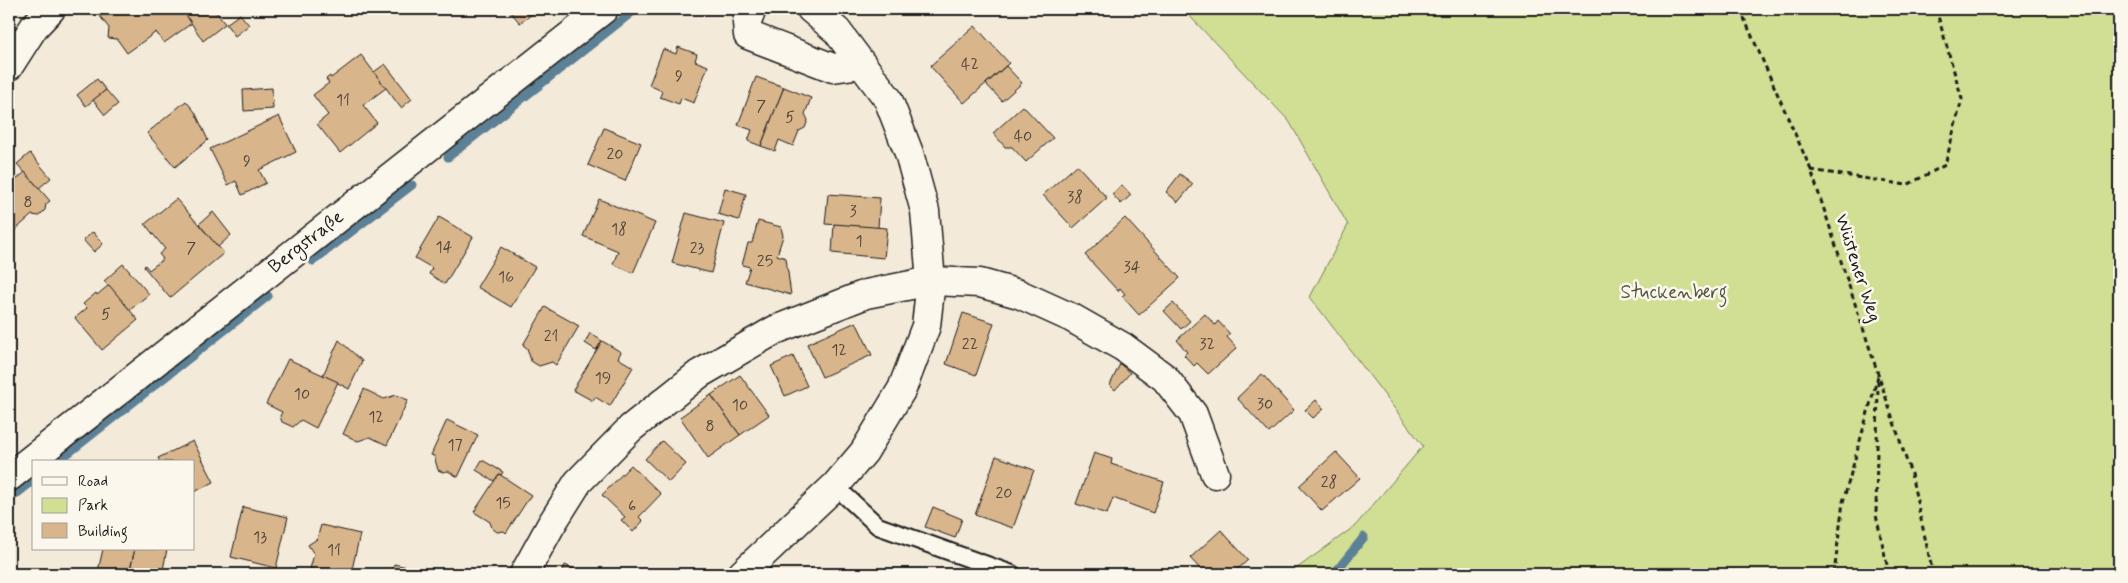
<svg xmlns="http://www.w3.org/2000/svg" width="2128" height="583" font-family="Mynerve,sans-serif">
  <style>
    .green { fill: #d0df93; stroke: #767e58 }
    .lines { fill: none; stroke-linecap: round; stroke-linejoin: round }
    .stream { stroke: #5b8095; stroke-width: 9 }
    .building { fill: #d9b58b; stroke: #1c1c1c }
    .service-casing { stroke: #1c1c1c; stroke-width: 20 }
    .minor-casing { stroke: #1c1c1c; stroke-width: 31 }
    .path { stroke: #1c1c1c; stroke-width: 3; stroke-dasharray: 5 4; stroke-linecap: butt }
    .service { stroke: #fbf7ec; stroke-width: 16 }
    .minor { stroke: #fbf7ec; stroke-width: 28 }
    .labels { text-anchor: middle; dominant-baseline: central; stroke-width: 5; stroke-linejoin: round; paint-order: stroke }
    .number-label { font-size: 16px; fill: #4b4238 }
    .street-label { font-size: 19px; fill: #1c1c1c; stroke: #fbf7ec }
    .park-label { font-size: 19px; fill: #525640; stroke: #fbf7ec }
  </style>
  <rect width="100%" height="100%" fill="#f4ead9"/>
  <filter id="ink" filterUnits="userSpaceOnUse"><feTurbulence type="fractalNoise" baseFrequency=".02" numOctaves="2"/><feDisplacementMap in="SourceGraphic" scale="10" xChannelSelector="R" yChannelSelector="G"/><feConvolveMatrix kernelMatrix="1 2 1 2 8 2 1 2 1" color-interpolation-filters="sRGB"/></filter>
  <g filter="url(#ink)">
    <path class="green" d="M1183 9H2119V574H1289L1355 526 1423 446 1310 297 1348 225 1289 121Z"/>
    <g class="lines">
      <g class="stream">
        <path d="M448 157 636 9"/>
        <path d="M313 261 412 185"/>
        <path d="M57 462 268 296"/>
        <path d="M15 495 34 480"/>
        <path d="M1334 574 1364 537"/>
      </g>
    </g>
    <g class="building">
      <path d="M108 9H182L192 23 164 43 156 32 127 53 117 39 108 38 109 28 99 15Z"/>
      <path d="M182 9H214L225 24 203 41Z"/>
      <path d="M508 9H539L520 23Z"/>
      <path d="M240 14 249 25 235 36 226 24Z"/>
      <path d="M975 26 1009 63 964 103 930 66Z"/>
      <path d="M678 47 697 54 695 61 708 66 694 103 681 98 679 104 660 97 662 91 649 85 663 49 676 54Z"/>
      <path d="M361 55 386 88 363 105 377 123 340 153 317 124 328 115 313 95 329 83 326 79 330 76 331 78Z"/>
      <path d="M385 64 412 99 401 108 374 72Z"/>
      <path d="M1006 66 1022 83 1002 101 986 84Z"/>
      <path d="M756 77 784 87 761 146 748 141 752 130 738 125Z"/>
      <path d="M97 79 106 90 86 106 77 95Z"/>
      <path d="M784 87 811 98 805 114 808 120 805 128 799 131 793 146 779 140 775 151 761 146Z"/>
      <path d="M272 88 273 109 244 111 243 90Z"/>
      <path d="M106 90 118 104 105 115 93 100Z"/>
      <path d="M186 101 195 112 208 140 175 167 147 133Z"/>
      <path d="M1023 106 1053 138 1026 162 1012 147H1005L993 133Z"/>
      <path d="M279 116 296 152 259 170 266 183 242 195 236 181 228 185 210 149Z"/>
      <path d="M604 128 641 143 625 181 588 165Z"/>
      <path d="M30 153 51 178 39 188 17 164Z"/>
      <path d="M1077 165 1107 198 1073 228 1043 195Z"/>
      <path d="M25 172 50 201 46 204 45 210 39 216 32 215 15 230 9 222V186Z"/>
      <path d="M1180 174 1193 184 1178 202 1166 192Z"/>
      <path d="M1122 185 1131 195 1121 204 1112 194Z"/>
      <path d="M725 188 746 194 739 220 718 214Z"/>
      <path d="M828 194 880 198 878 228 825 224Z"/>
      <path d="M176 199 224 253 170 298 144 267 145 265 149 270 163 259 159 254 165 249 145 224Z"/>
      <path d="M599 199 655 223 633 273 613 264 618 251 583 236Z"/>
      <path d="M213 212 231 235 218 247 199 224Z"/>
      <path d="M686 213 724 223 711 273 672 263Z"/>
      <path d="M439 217 473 237 445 284 429 274 432 268 415 258Z"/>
      <path d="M1125 218 1180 278 1139 315 1122 296 1125 294 1120 288 1118 291 1085 255Z"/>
      <path d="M758 221 781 227 783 236 777 255 786 258 791 295 745 282 750 267 742 265 748 243H752Z"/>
      <path d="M834 224 887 228 884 258 832 253Z"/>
      <path d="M93 232 103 244 94 252 83 240Z"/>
      <path d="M501 247 535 267 511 307 477 287Z"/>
      <path d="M123 264 149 294 130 310 104 281Z"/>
      <path d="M109 285 138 320 102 350 75 318 87 308 83 304 96 293 97 295Z"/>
      <path d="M1173 303 1190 321 1181 329 1164 311Z"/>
      <path d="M545 307 579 326 556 365 552 362 539 366 531 361 527 348 523 345Z"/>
      <path d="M963 313 994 323 976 375 946 364Z"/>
      <path d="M1205 314 1215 325 1218 321 1230 334 1227 337 1237 348 1208 374 1197 363 1194 366 1184 355 1187 352 1177 340Z"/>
      <path d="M856 322 872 355 822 377 807 344Z"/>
      <path d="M590 333 602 341 596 350 585 343Z"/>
      <path d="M339 340 362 361 349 389 323 375Z"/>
      <path d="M602 341 621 352 618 358 633 367 610 406 595 397 593 401 573 390Z"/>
      <path d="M793 356 807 386 785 396 771 366Z"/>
      <path d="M288 359 338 382 316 428 301 420 293 427 282 422 280 416 282 412 266 404Z"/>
      <path d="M1120 364 1130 373 1115 390 1110 385Z"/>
      <path d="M1262 374 1294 410 1269 433 1237 398Z"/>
      <path d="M740 375 769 415 740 435 711 395Z"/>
      <path d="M364 389 384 399 396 395 408 400 387 445 370 437 358 441 343 434Z"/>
      <path d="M711 395 740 435 708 458 680 417Z"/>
      <path d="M1316 400 1324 409 1313 418 1305 410Z"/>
      <path d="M447 420 478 435 458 477 448 471 443 472 438 470 434 456 431 455Z"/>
      <path d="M193 441 214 482 194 492V462H160L158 458Z"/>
      <path d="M662 441 686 464 669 482 645 459Z"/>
      <path d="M1336 452 1360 478 1322 511 1299 486Z"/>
      <path d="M1094 453 1112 459 1111 464 1164 482 1153 513 1113 498 1107 514 1076 504Z"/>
      <path d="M996 456 1034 470 1013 528 975 515Z"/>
      <path d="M482 460 503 472 501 475 499 474 494 481 476 470Z"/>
      <path d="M631 465 661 494 639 517 643 521 633 532 621 520 625 517 602 495Z"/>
      <path d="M499 474 531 495 506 533 504 531 497 532 492 528 490 522 474 512Z"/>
      <path d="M243 507 288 517 276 568 231 557Z"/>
      <path d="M933 507 962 519 955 538 925 527Z"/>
      <path d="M321 525 360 534 351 574H335L310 569 314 554 308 545 317 539Z"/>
      <path d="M1221 530 1248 560 1232 574H1203V572L1190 558Z"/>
      <path d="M103 549H135L129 574H110L98 571Z"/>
      <path d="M135 549H167L163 570 165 574H129Z"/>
      <path d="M394 564 429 572V574H392Z"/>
      <path d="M565 565 586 574H561Z"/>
      <path d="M429 568 457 574H429Z"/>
      <path d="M854 570 873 574H853Z"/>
    </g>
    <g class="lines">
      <defs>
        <path id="service" d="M835 486 878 526 1012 574"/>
        <g id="minor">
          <path d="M752 9 747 22 748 35 833 68 861 64"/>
          <path d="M9 66 34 27 51 9"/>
          <path d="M9 477 604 9"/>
          <path d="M524 574 551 525 578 482 631 428 699 374 775 330 866 294 931 281 980 283 1019 294 1072 318 1123 347 1165 378 1193 414 1215 474"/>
          <path d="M742 574 835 486 864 452 902 389 926 326 931 281 925 211 909 153 888 99 837 31 811 9"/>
        </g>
      </defs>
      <use href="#service" class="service-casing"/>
      <use href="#minor" class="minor-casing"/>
      <g class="path">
        <path d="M1740 9 1811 170 1911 474 1933 574"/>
        <path d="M1811 170 1907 185 1945 165 1962 99 1936 9"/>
        <path d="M1878 381 1876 515 1889 574"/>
        <path d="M1834 574 1843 502 1878 376"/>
      </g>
      <use href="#service" class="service"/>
      <use href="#minor" class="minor"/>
    </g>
  </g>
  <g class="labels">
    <g class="number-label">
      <text x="970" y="64">42</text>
      <text x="679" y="76">9</text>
      <text x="343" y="100">11</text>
      <text x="761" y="106">7</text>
      <text x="790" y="117">5</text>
      <text x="1023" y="136">40</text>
      <text x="615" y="154">20</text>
      <text x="247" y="161">9</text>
      <text x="1075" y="197">38</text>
      <text x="28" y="202">8</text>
      <text x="853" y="211">3</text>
      <text x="619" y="229">18</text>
      <text x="859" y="241">1</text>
      <text x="444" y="247">14</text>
      <text x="191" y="248">7</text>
      <text x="697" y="248">23</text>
      <text x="765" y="261">25</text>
      <text x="1132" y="267">34</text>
      <text x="506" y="277">16</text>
      <text x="106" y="314">5</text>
      <text x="551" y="336">21</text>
      <text x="970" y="344">22</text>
      <text x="1207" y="344">32</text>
      <text x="839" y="350">12</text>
      <text x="603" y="378">19</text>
      <text x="302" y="394">10</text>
      <text x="1265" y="404">30</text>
      <text x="740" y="405">10</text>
      <text x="376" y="417">12</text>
      <text x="710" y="426">8</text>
      <text x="455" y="445">17</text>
      <text x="1329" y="482">28</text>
      <text x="1004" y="493">20</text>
      <text x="503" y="503">15</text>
      <text x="632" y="506">6</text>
      <text x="260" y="537">13</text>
      <text x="334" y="550">11</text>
    </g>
    <g class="street-label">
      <text transform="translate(306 242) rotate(-38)">Bergstraße</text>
      <text transform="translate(1858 268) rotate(72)">Wüstener Weg</text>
    </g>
    <g class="park-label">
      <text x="1674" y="292">Stuckenberg</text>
    </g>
  </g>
  <rect width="2128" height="583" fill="none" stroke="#fbf7ec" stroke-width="30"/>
  <rect x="15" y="15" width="2098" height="553" fill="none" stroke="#1c1c1c" stroke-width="2" filter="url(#ink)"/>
  <rect x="32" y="460" width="162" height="90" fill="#fbf7ec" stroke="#a29f99"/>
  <rect x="42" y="477" width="25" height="8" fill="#fbf7ec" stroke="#a29f99"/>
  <text x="78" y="486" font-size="15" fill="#1c1c1c">Road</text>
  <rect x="42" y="498" width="25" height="15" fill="#d0df93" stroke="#a29f99"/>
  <text x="78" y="510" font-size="15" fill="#1c1c1c">Park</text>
  <rect x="42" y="523" width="25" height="15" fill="#d9b58b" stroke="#a29f99"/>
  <text x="78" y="536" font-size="15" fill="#1c1c1c">Building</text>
</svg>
